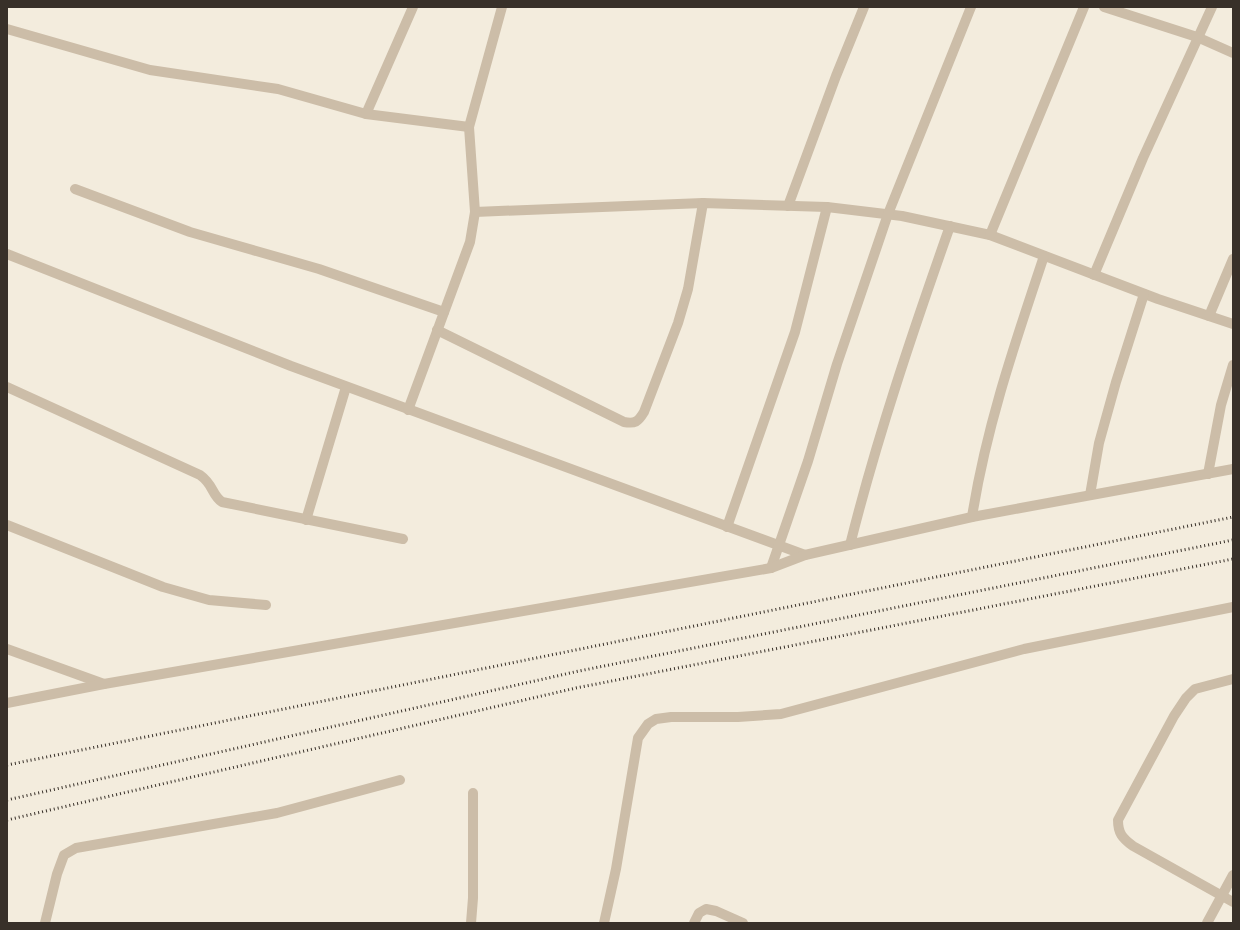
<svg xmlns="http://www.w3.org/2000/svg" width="1240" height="930" font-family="'Roboto Condensed',sans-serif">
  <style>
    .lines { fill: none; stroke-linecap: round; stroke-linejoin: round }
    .street { stroke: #ccbda8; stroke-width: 10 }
    .rail { stroke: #383029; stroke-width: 3; stroke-dasharray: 1 3; stroke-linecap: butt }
  </style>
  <rect width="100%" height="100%" fill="#f3ecdd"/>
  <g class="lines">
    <g class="street">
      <path d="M1104 7 1197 37 1233 53"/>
      <path d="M7 29 150 70 278 89 366 114 469 127"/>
      <path d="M366 114 413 7"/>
      <path d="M75 189 190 232 319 269 444 312"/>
      <path d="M788 206 836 76 864 7"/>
      <path d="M475 212 703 203 827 207 902 216 990 235 1158 299 1233 324"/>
      <path d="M990 235 1084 7"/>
      <path d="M7 254 291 366 805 555"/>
      <path d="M1094 275 1143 158 1212 7"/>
      <path d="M1209 316 1233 259"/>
      <path d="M437 330 624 422C635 424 638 422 644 412L678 323 688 289 703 203"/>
      <path d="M7 387 200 475C214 485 211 494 222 502L403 539"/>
      <path d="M408 410 470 242 475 212 469 127 502 7"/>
      <path d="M1208 474 1221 405 1233 365"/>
      <path d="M1090 495 1099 443 1116 382 1144 294"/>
      <path d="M972 517C986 427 1015 343 1044 256"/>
      <path d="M306 520 346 387"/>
      <path d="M7 525 163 587 209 600 266 605"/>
      <path d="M727 527 795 332 827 207"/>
      <path d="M850 545C877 437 913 331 950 226"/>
      <path d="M771 568 808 461 837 364 888 214 971 7"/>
      <path d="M7 649 104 684"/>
      <path d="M1233 679 1195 689 1186 698 1174 716 1118 820C1118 833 1122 838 1133 846L1233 902"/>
      <path d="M7 703 104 684 771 568 805 555 972 517 1233 469"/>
      <path d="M45 923 57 874 64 855 76 848 277 813 400 780"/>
      <path d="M471 923 473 898V793"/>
      <path d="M604 923 616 869 638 738 648 724 656 719 671 717H738L781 714 1024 649 1233 607"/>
      <path d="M694 923 699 913 706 909 716 911 743 923"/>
      <path d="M1207 923 1233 875"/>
    </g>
    <g class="rail">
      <path d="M7 765 1233 517"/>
      <path d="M7 800 579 671 1233 540"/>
      <path d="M7 820 576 688 1233 559"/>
    </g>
  </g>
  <rect width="1240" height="930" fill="none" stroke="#383029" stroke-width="16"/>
</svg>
